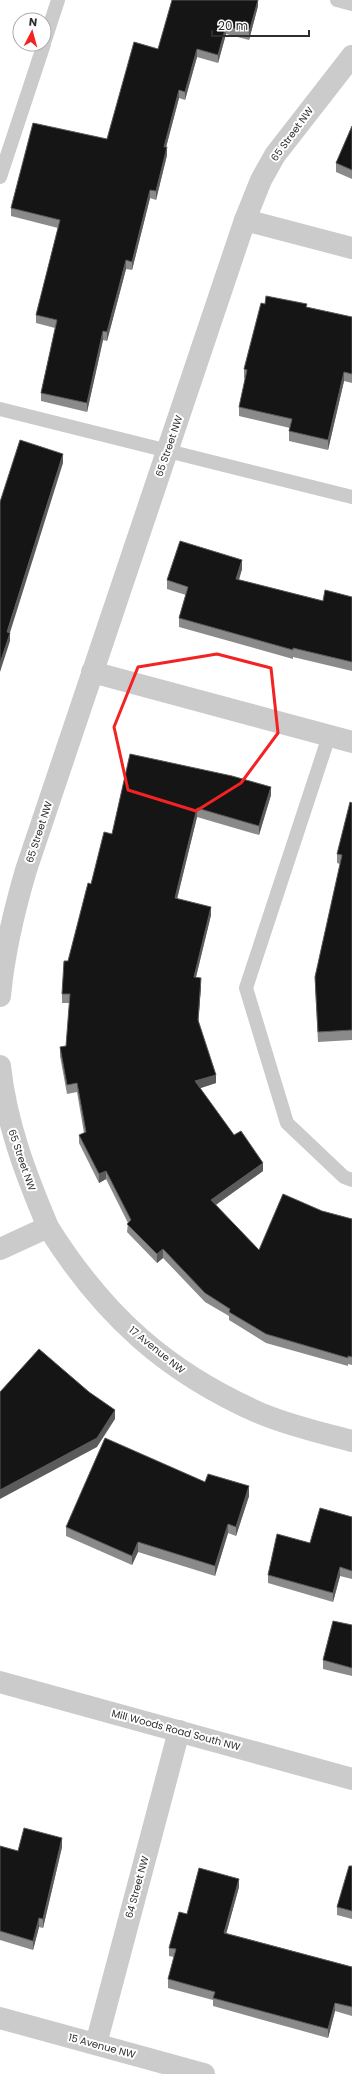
<svg xmlns="http://www.w3.org/2000/svg" width="352" height="2074" font-family="Poppins,sans-serif">
  <style>
    .lines { fill: none; stroke-linecap: round; stroke-linejoin: round }
    .service { stroke: #cbcbcb; stroke-width: 14 }
    .minor { stroke: #cbcbcb; stroke-width: 22 }
    .tertiary { stroke: #cbcbcb; stroke-width: 22 }
    .wall { fill: #8a8a8a }
    .shaded-wall { fill: #5b5b5b }
    .building { fill: #151515; stroke: #5b5b5b }
    .marked { fill: none; stroke: #f32223; stroke-width: 3; stroke-linejoin: round }
    .labels { text-anchor: middle; dominant-baseline: central; stroke-width: 4; stroke-linejoin: round; paint-order: stroke }
    .street-label { font-size: 10px; fill: #2e2e2e; stroke: #fff }
  </style>
  <rect width="100%" height="100%" fill="#fff"/>
  <g class="lines">
    <g class="service">
      <path d="M337 0 352 4"/>
      <path d="M44 43 58 0"/>
      <path d="M0 177 44 44"/>
      <path d="M0 409 352 497"/>
      <path d="M329 736 246 988 287 1123 344 1177 352 1180"/>
    </g>
    <g class="minor">
      <path d="M245 220 352 248"/>
      <path d="M92 672 352 742"/>
      <path d="M0 996C4 952 14 911 26 870L245 220 261 180 275 155 352 56"/>
      <path d="M0 1066C6 1123 26 1175 48 1227"/>
      <path d="M0 1249 48 1227C103 1315 167 1373 262 1414 291 1426 322 1433 352 1441"/>
      <path d="M0 2018 204 2074"/>
      <path d="M96 2044 179 1731"/>
    </g>
    <path class="tertiary" d="M0 1682 352 1779"/>
  </g>
  <g class="wall">
    <path d="M258 0V6L249 40 226 34 218 63 197 57 185 100 179 98 166 147 167 155 156 200 150 198 132 270 126 269 107 341 103 340 87 412 41 401V393L55 328 36 323V315L58 228 11 216V208L107 139 158 49Z"/>
    <path d="M352 126V179L336 172V163Z"/>
    <path d="M307 307 352 317V383L344 381 328 450 289 441V431L290 428 239 416V407L245 379 244 378V369Z"/>
    <path d="M242 569 239 580 323 601 352 597V671L293 657V659L179 627V618L186 595 167 589V580Z"/>
    <path d="M130 754 271 795 259 835 197 817 177 899 211 915 196 977 201 986 198 1021 216 1083 200 1088 234 1135 263 1171 216 1205 259 1250 322 1211 352 1219V1365L348 1364V1366L266 1343 229 1320V1316L205 1302 163 1258 157 1263 127 1232 128 1223 106 1179 99 1183 79 1143V1135L84 1133 77 1092 67 1094 60 1056V1047L66 1046 70 1003H62V994L68 961 91 884 112 834Z"/>
    <path d="M352 803V1040L318 1042 315 986V977L340 864 337 863V854Z"/>
    <path d="M205 1482 249 1496 236 1536 228 1533 215 1576 138 1552 132 1565 66 1536V1527Z"/>
    <path d="M352 1517V1579L340 1576 333 1602 268 1583V1575L310 1543Z"/>
    <path d="M352 1625V1676L323 1669V1660Z"/>
    <path d="M0 1846 18 1851 62 1847 43 1928 39 1927 33 1950 0 1940Z"/>
    <path d="M352 1866V1919L337 1915V1907Z"/>
    <path d="M239 1887 226 1933 352 1967V2016L335 2011 328 2038 213 2006V2000L168 1988V1979L174 1957 169 1956V1948L187 1914Z"/>
  </g>
  <g class="shaded-wall">
    <path d="M258 0V6L249 40V32Z"/>
    <path d="M226 26V34L218 63V55Z"/>
    <path d="M197 49V57L185 100V92Z"/>
    <path d="M179 90V98L164 155V147Z"/>
    <path d="M167 147V155L156 200V191Z"/>
    <path d="M150 190V198L132 270V262Z"/>
    <path d="M126 260V269L107 341V332Z"/>
    <path d="M103 331V340L87 412V403Z"/>
    <path d="M344 372V381L328 450V440Z"/>
    <path d="M63 454V463L8 639 10 633V641L0 672V663L7 632Z"/>
    <path d="M242 560V569L236 588V579Z"/>
    <path d="M271 787V795L259 835V826Z"/>
    <path d="M197 808V817L175 907V898Z"/>
    <path d="M211 907V915L194 985V977Z"/>
    <path d="M201 978V986L198 1028V1020Z"/>
    <path d="M216 1075V1083L195 1090V1081Z"/>
    <path d="M263 1163V1171L211 1208V1200Z"/>
    <path d="M106 1171V1179L99 1183V1174Z"/>
    <path d="M163 1249V1258L157 1263V1254Z"/>
    <path d="M115 1410V1419L97 1447 0 1499V1490Z"/>
    <path d="M249 1486V1496L236 1536V1527Z"/>
    <path d="M228 1524V1533L215 1576V1566Z"/>
    <path d="M138 1542V1552L132 1565V1556Z"/>
    <path d="M340 1567V1576L333 1602V1593Z"/>
    <path d="M62 1838V1847L43 1928V1919Z"/>
    <path d="M239 1879V1887L224 1942V1933Z"/>
    <path d="M39 1918V1927L33 1950V1941Z"/>
    <path d="M335 2003V2011L328 2038V2029Z"/>
  </g>
  <g class="building">
    <path d="M172 0H258L249 32 226 26 218 55 197 49 185 92 179 90 164 147H167L156 191 150 190 132 262 126 260 107 332 103 331 87 403 41 393 57 320 36 315 60 220 11 208 33 123 107 139 134 42 158 49Z"/>
    <path d="M352 126V170L336 163Z"/>
    <path d="M266 296 307 304 306 307 352 317V374L344 372 328 440 289 431 292 419 239 407 247 370 244 369 261 303 265 304Z"/>
    <path d="M20 440 63 454 7 632 10 633 0 663V502Z"/>
    <path d="M180 541 242 560 236 579 323 601 325 590 352 597V662L293 648V650L179 618 188 587 167 580Z"/>
    <path d="M130 754 232 776 271 787 259 826 197 808 175 898 211 907 194 977 201 978 198 1020 216 1075 195 1081 234 1135 241 1131 263 1163 211 1200 259 1250 283 1194 322 1211 352 1219V1357L348 1356V1358L266 1334 229 1312 230 1309 205 1293 163 1249 157 1254 127 1224 131 1220 106 1171 99 1174 79 1135 86 1132 77 1083 67 1085 60 1047 66 1046 70 994H62L64 961H68L88 883 91 884 104 832 112 834Z"/>
    <path d="M350 802 352 803V1030L318 1032 315 977 342 855 337 854Z"/>
    <path d="M39 1349 89 1392 115 1410 97 1438 0 1490V1392Z"/>
    <path d="M105 1438 205 1482 208 1474 249 1486 236 1527 228 1524 215 1566 138 1542 132 1556 66 1527Z"/>
    <path d="M320 1508 352 1517V1571L340 1567 333 1593 268 1575 277 1534 310 1543Z"/>
    <path d="M333 1621 352 1625V1668L323 1660Z"/>
    <path d="M24 1828 62 1838 43 1919 39 1918 33 1941 0 1931V1846L18 1851Z"/>
    <path d="M349 1866H352V1911L337 1907Z"/>
    <path d="M199 1868 239 1879 224 1933 352 1967V2007L335 2003 328 2029 213 1998 215 1992 168 1979 176 1949 169 1948 179 1912 187 1914Z"/>
  </g>
  <path class="marked" d="M217 654 271 668 278 733 241 783 196 811 128 790 114 727 138 667Z"/>
  <g class="labels">
    <g class="street-label">
      <text transform="translate(292 134) rotate(-54)">65 Street NW</text>
      <text transform="translate(169 446) rotate(-71)">65 Street NW</text>
      <text transform="translate(39 832) rotate(-72)">65 Street NW</text>
      <text transform="translate(22 1160) rotate(71)">65 Street NW</text>
      <text transform="translate(157 1350) rotate(39)">17 Avenue NW</text>
      <text transform="translate(176 1730) rotate(15)">Mill Woods Road South NW</text>
      <text transform="translate(137 1887) rotate(-75)">64 Street NW</text>
      <text transform="translate(102 2046) rotate(15)">15 Avenue NW</text>
    </g>
  </g>
  <g transform="translate(32 32) rotate(6)"><circle r="19" fill="#ffffff" stroke="#ababab"/>
  <path d="M0-3L7 15L0 10L-7 15Z" fill="#f32223"/>
  <text y="-6" font-size="11" font-weight="bold" text-anchor="middle" fill="#2e2e2e">N</text>
  </g>
  <path d="M212 30v6h97v-6" fill="none" stroke="#2e2e2e" stroke-width="2"/>
  <text x="218" y="30" font-size="12" fill="#2e2e2e" stroke="#ffffff" stroke-width="3" paint-order="stroke">20 m</text>
</svg>
